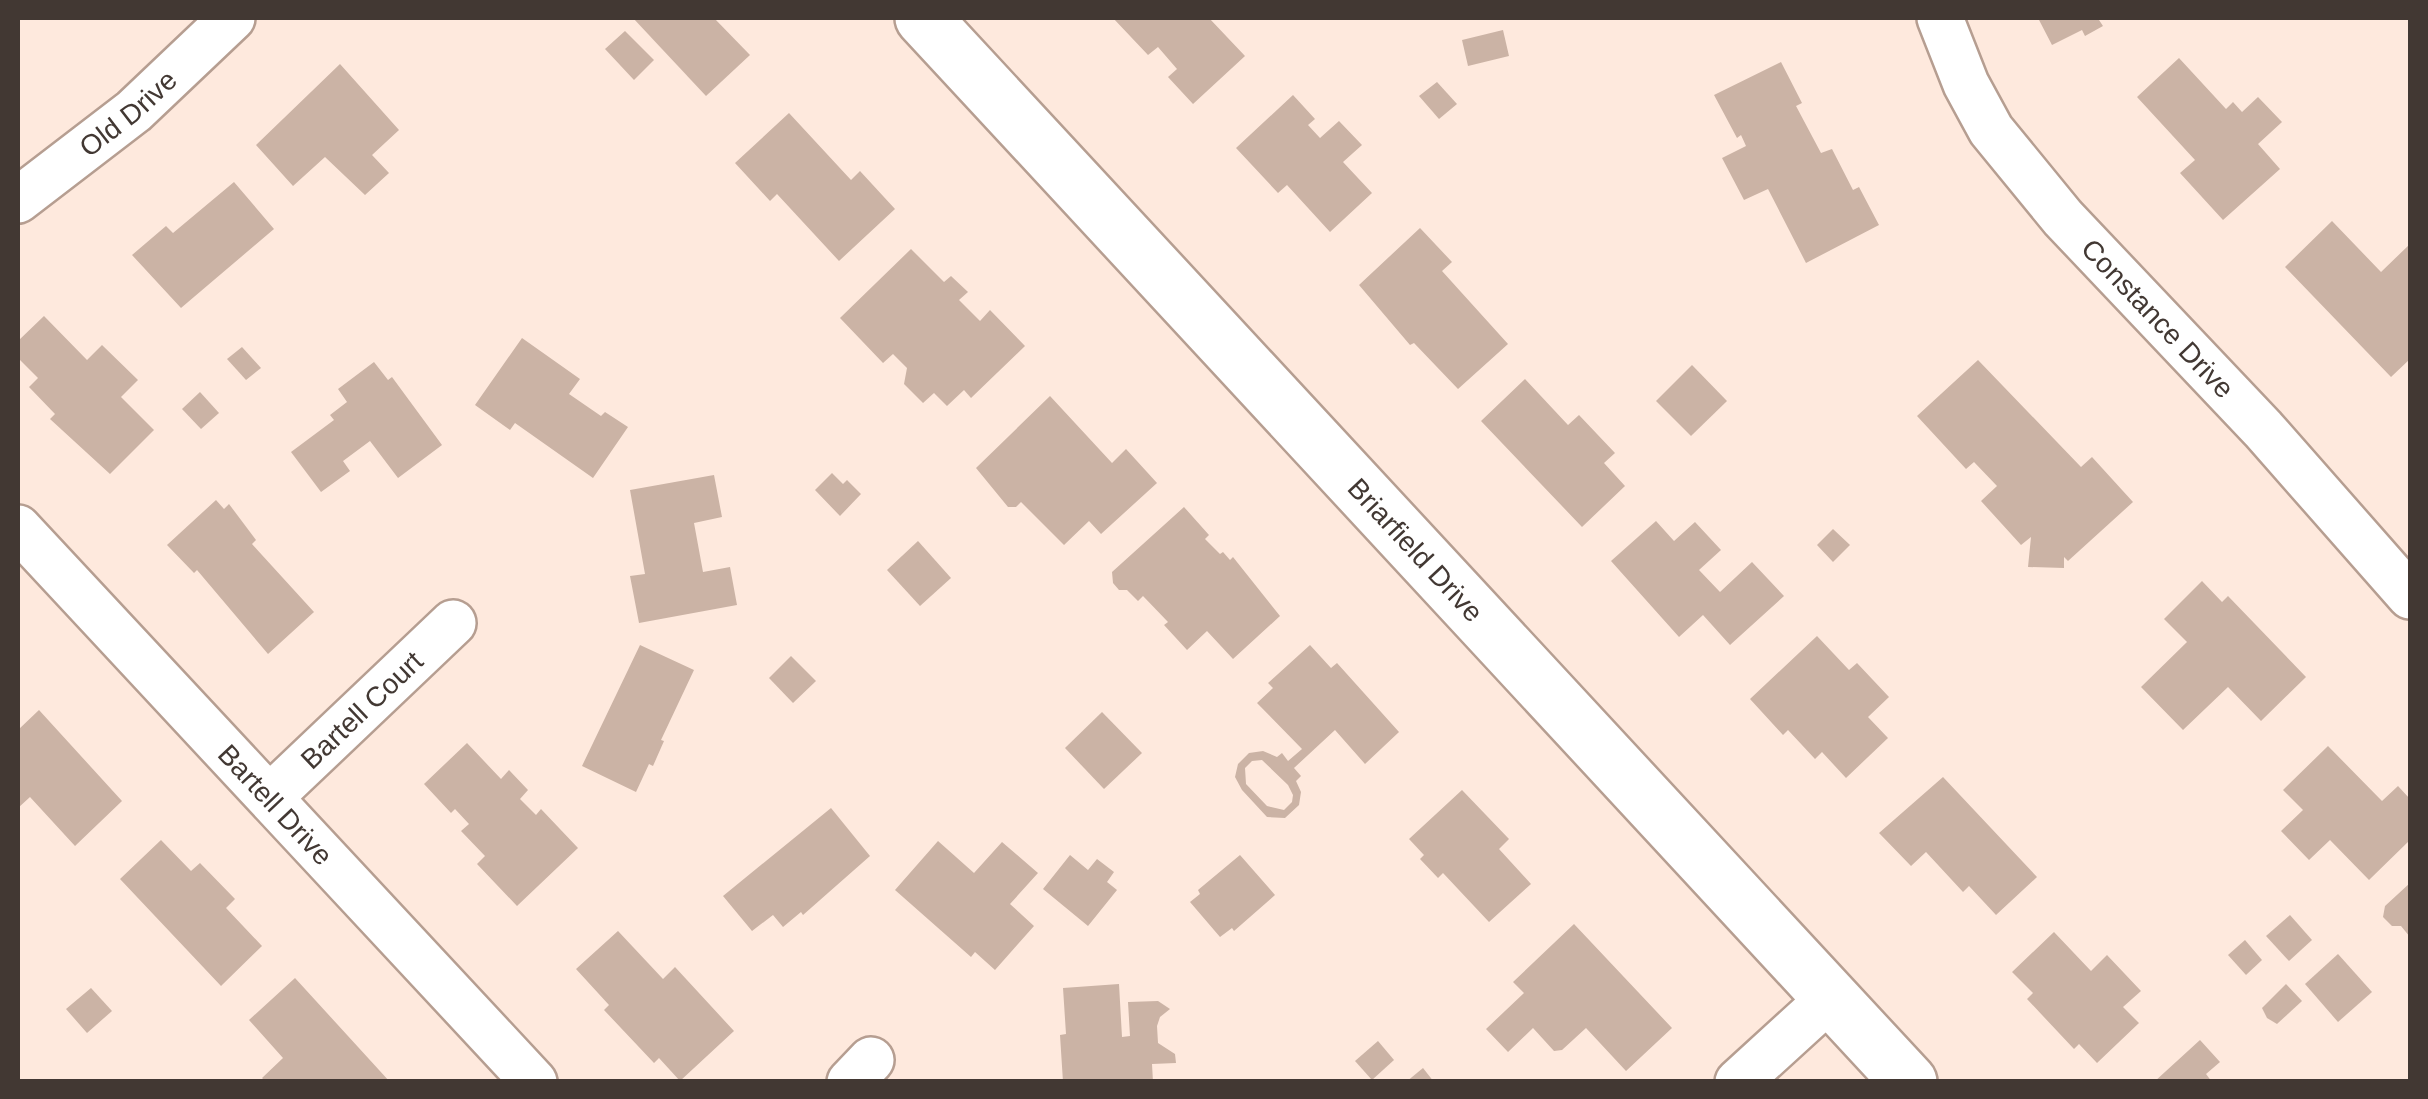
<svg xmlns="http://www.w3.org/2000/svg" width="2428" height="1099" font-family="Arial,sans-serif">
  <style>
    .building { fill: #cbb3a5; fill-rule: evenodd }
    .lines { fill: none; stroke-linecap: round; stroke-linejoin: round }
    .street-casing { stroke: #b69e91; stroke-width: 50 }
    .secondary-casing { stroke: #b69e91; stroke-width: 60 }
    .street { stroke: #fff; stroke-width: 45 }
    .secondary { stroke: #fff; stroke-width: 55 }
    .labels { text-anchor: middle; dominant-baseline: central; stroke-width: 8; stroke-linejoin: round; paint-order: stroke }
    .street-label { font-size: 28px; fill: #423833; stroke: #fffaf7 }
  </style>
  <rect width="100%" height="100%" fill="#fee9dd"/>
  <g class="building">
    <path d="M633 18H714L750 55 706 96Z"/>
    <path d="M1113 18H1209L1245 56 1193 104 1168 77 1177 69 1158 47 1148 55Z"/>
    <path d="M2038 18H2105L2099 20 2103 26 2085 36 2082 30 2052 45Z"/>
    <path d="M1503 30 1509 56 1468 66 1462 40Z"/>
    <path d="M625 31 654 60 634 80 605 49Z"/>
    <path d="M2179 58 2226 109 2233 102 2242 112 2258 97 2282 122 2258 144 2280 169 2223 220 2180 173 2195 160 2137 97Z"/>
    <path d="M1781 62 1802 103 1796 106 1821 153 1832 149 1853 190 1859 187 1879 225 1806 263 1768 189 1744 200 1722 158 1746 146 1741 135 1737 138 1714 95Z"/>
    <path d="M340 64 399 130 372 155 389 173 365 195 325 157 293 186 256 145Z"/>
    <path d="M1437 82 1457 104 1439 119 1419 96Z"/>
    <path d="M1293 95 1315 119 1308 125 1320 138 1339 121 1362 145 1343 162 1372 193 1330 232 1287 185 1278 193 1236 148Z"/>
    <path d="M789 113 851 180 860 171 895 209 839 261 777 194 770 201 735 163Z"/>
    <path d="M234 182 274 229 181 308 132 255 166 226 173 233Z"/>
    <path d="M2332 221 2381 272 2410 244V359L2391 377 2285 267Z"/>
    <path d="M1420 228 1452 262 1442 271 1508 344 1458 389 1414 343 1410 345 1359 285Z"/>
    <path d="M911 249 944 282 951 276 968 292 959 300 980 321 990 310 1025 346 971 398 964 390 947 406 934 393 923 403 904 384 907 368 893 354 883 363 840 318Z"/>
    <path d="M44 316 87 360 102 345 138 380 121 397 154 430 110 474 50 419 55 414 29 387 38 378 18 358V341Z"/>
    <path d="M522 338 580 379 569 394 601 416 605 412 628 427 593 478 515 423 510 430 475 405Z"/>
    <path d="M242 347 261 368 246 380 227 359Z"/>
    <path d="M1978 360 2081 467 2092 457 2133 502 2068 561 2064 557V568L2028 567 2031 537 2021 545 1981 501 1997 486 1974 462 1966 469 1917 416Z"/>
    <path d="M374 362 388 380 392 377 442 445 398 478 370 441 343 461 350 471 321 492 291 452 334 420 330 415 347 402 338 389Z"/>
    <path d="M1692 365 1727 401 1691 436 1656 401Z"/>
    <path d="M1525 379 1568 425 1579 415 1615 453 1604 463 1625 486 1582 527 1481 421Z"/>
    <path d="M200 392 219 413 201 429 182 409Z"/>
    <path d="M1050 396 1112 463 1126 449 1157 483 1101 534 1089 521 1064 545 1021 502 1016 507H1008L976 468Z"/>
    <path d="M832 473 843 484 847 480 861 494 840 516 815 490Z"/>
    <path d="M714 475 722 517 694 523 703 572 730 567 737 605 639 623 630 576 645 574 630 490Z"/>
    <path d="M216 500 224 509 229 504 256 540 252 544 314 612 268 654 197 570 194 573 167 545Z"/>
    <path d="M1184 507 1209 535 1205 539 1220 554 1223 552 1230 560 1233 557 1280 616 1233 659 1207 631 1187 650 1164 625 1168 622 1143 596 1138 601 1127 590H1119L1113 583 1112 572Z"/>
    <path d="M1656 521 1674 541 1695 522 1721 550 1699 570 1720 592 1752 562 1784 596 1730 645 1703 615 1679 637 1611 561Z"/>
    <path d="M1833 529 1850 545 1833 562 1817 545Z"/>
    <path d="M918 541 951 578 920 606 887 570Z"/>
    <path d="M2202 581 2222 602 2228 596 2306 677 2261 721 2228 687 2183 730 2141 687 2187 642 2164 619Z"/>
    <path d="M1817 636 1849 670 1857 663 1889 697 1868 717 1888 738 1846 778 1822 752 1815 759 1788 730 1783 735 1750 699Z"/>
    <path d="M640 645 694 670 661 740 664 741 653 766 649 764 636 792 582 766Z"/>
    <path d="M1310 645 1331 668 1337 663 1399 732 1365 764 1335 730 1294 768 1301 776 1296 781 1301 792 1299 805 1285 818 1267 817 1242 790 1235 777 1238 764 1249 753 1263 751 1277 757 1282 753 1288 761 1302 749 1257 703 1273 688 1268 683ZM1262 760 1288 785 1293 795 1292 802 1284 810 1267 806 1246 784 1245 768 1252 761Z"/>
    <path d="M791 656 816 681 793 703 769 678Z"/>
    <path d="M39 710 122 801 75 846 30 797 18 808V730Z"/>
    <path d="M1102 712 1142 753 1104 789 1065 748Z"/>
    <path d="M467 743 501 779 509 770 528 790 520 799 536 815 541 809 578 848 517 906 477 864 485 856 461 831 469 824 455 809 451 813 424 784Z"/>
    <path d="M2328 746 2382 801 2398 786 2410 799V840L2369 880 2330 840 2309 860 2281 831 2303 810 2283 790Z"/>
    <path d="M1943 777 2037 877 1996 915 1969 886 1963 892 1926 852 1911 866 1879 833Z"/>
    <path d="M1462 790 1509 839 1499 849 1531 884 1489 922 1443 873 1438 878 1420 859 1424 855 1409 839Z"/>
    <path d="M831 808 870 856 803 915 801 912 783 927 773 915 752 931 723 896Z"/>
    <path d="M161 840 191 871 200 863 235 899 226 908 262 946 221 986 120 879Z"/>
    <path d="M938 841 974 873 1002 842 1038 873 1010 904 1034 926 995 970 975 952 971 957 895 890Z"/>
    <path d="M1070 855 1088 870 1097 859 1114 872 1107 882 1117 890 1088 926 1043 889Z"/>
    <path d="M1240 855 1275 895 1234 931 1232 928 1220 937 1190 902 1200 894 1198 890Z"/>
    <path d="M2410 883V937L2401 926H2392L2383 917 2385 906Z"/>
    <path d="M2290 915 2312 940 2289 961 2266 936Z"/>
    <path d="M1574 924 1672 1028 1626 1071 1586 1028 1562 1050 1554 1051 1533 1028 1508 1052 1486 1029 1524 993 1513 982Z"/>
    <path d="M618 931 663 979 675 967 734 1031 680 1081 659 1058 654 1063 604 1010 609 1005 576 969Z"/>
    <path d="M2054 932 2091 971 2107 955 2141 991 2123 1007 2139 1023 2097 1063 2079 1044 2074 1049 2027 999 2033 993 2012 972Z"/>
    <path d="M2245 940 2262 960 2246 975 2228 955Z"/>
    <path d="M2338 954 2372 992 2338 1022 2305 984Z"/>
    <path d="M295 978 390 1082H266L262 1078 283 1058 249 1020Z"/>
    <path d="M1119 984 1122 1037 1130 1036 1128 1002 1158 1001 1170 1009 1160 1017 1157 1026 1158 1043 1175 1054 1176 1063 1152 1064 1153 1082H1063L1060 1035 1066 1034 1063 988Z"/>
    <path d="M2286 984 2302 1001 2277 1024 2267 1018 2262 1008Z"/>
    <path d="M91 988 112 1011 87 1033 66 1009Z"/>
    <path d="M2200 1040 2220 1062 2206 1074 2212 1082H2154Z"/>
    <path d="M1378 1041 1394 1060 1372 1080 1355 1061Z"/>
    <path d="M1423 1068 1434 1082H1406Z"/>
  </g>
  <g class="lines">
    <defs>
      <g id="street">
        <path id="s1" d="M1940 18 1966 84 1991 130 2063 218 2263 429 2410 596"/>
        <path id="s2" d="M18 200 134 111 232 18"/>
        <path id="s3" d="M18 528 534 1082"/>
        <path id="s4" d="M271 796 453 623"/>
        <path d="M850 1082 871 1060"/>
        <path d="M1738 1082 1830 998"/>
      </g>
      <g id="secondary">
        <path id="s5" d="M923 18 1909 1082"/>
      </g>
    </defs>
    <use href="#street" class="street-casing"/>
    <use href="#secondary" class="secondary-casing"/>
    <use href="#street" class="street"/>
    <use href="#secondary" class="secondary"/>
  </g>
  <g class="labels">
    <g class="street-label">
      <text stroke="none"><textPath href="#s2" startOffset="140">Old Drive</textPath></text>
      <text stroke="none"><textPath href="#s1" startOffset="375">Constance Drive</textPath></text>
      <text stroke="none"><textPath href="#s5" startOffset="725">Briarfield Drive</textPath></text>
      <text stroke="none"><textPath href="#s4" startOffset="125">Bartell Court</textPath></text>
      <text stroke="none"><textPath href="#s3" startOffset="378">Bartell Drive</textPath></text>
    </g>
  </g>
  <rect width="2428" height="1099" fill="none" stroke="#423833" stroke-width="40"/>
</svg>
